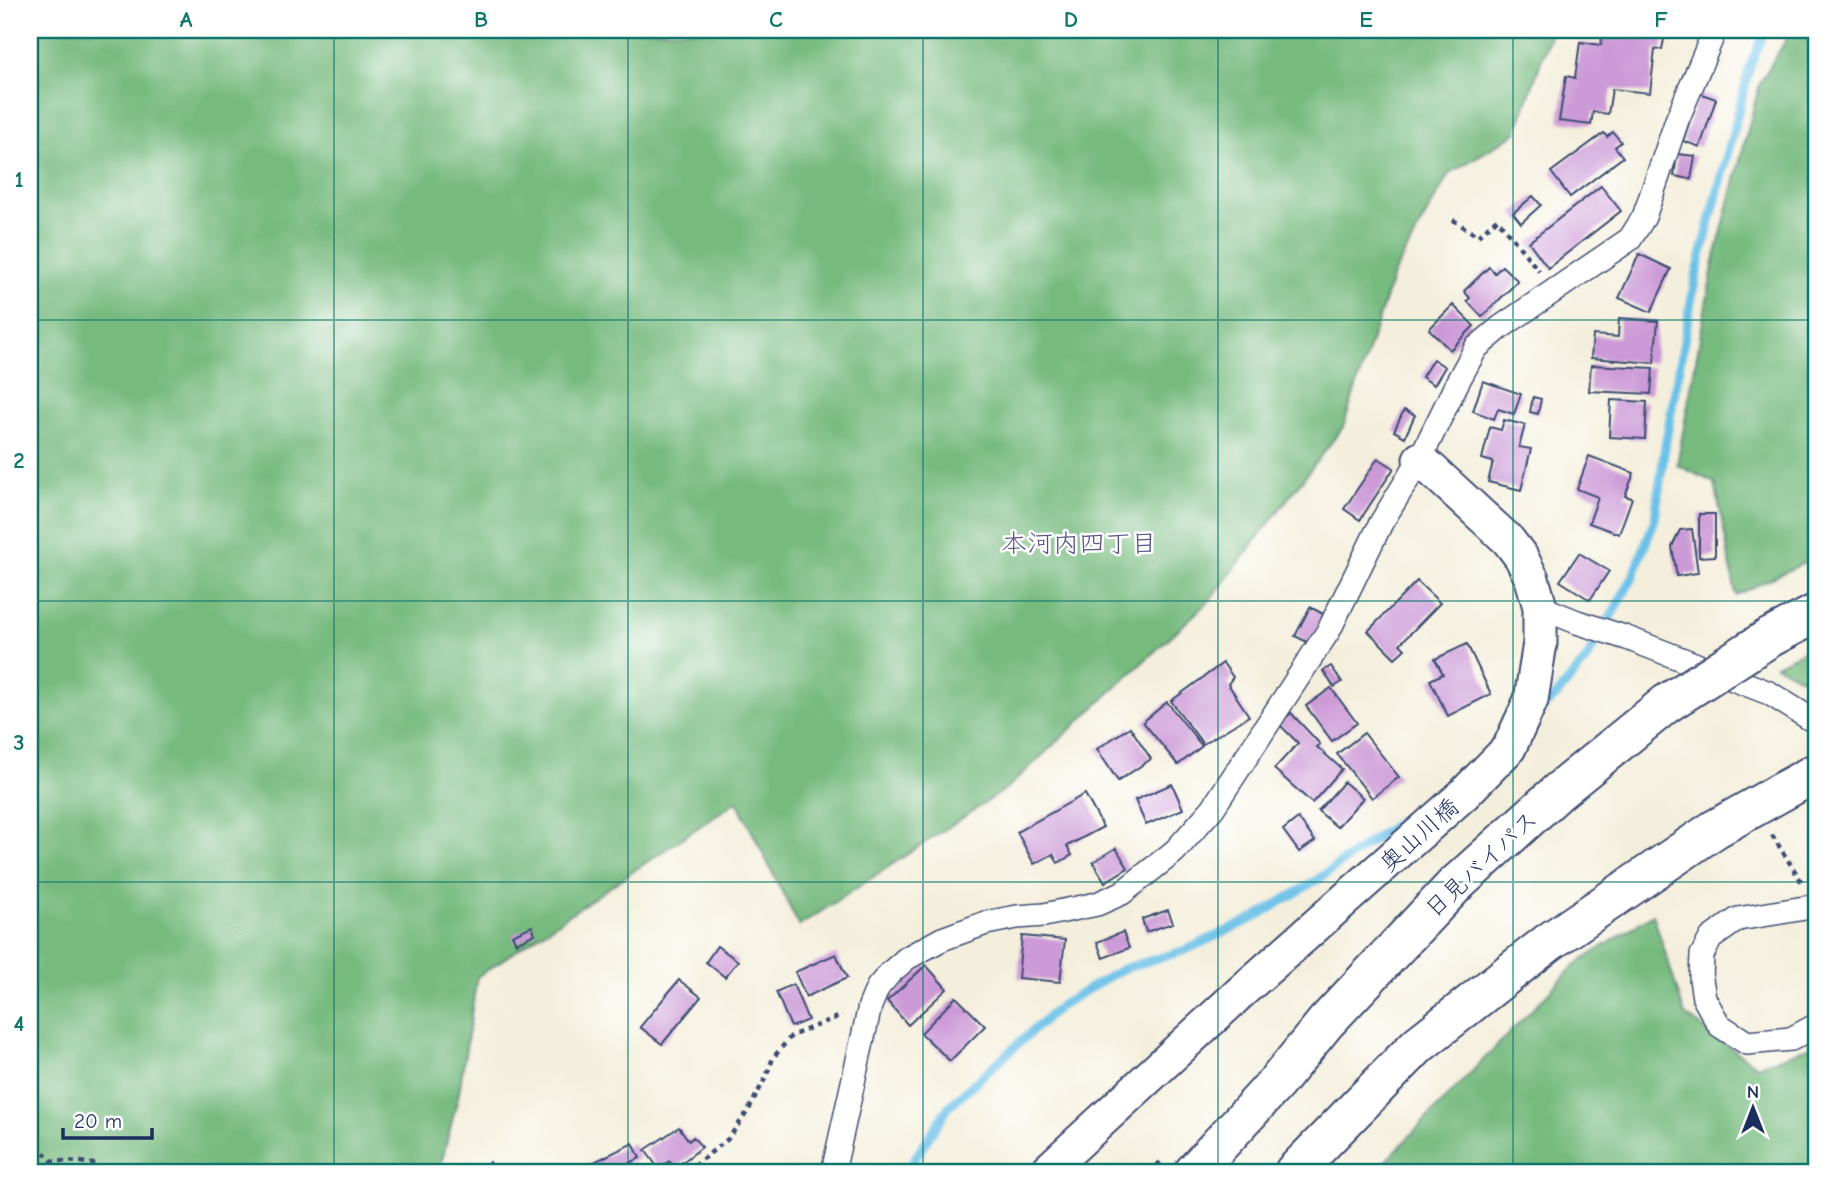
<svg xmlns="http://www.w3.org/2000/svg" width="1847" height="1202" font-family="'Comic Neue','Klee One',sans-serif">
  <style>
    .forest { fill: #76ba7e; stroke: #48746e; stroke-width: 2 }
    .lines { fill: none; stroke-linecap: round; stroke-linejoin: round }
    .stream { stroke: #6cc1e8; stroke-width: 9 }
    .building { fill: #cc9ad7 }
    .street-casing { stroke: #3c4c71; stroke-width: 26 }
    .secondary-casing { stroke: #3c4c71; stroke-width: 37 }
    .highway-casing { stroke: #3c4c71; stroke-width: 42 }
    .path { stroke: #3c4c71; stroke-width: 4.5; stroke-dasharray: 5 5; stroke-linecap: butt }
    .street { stroke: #fff; stroke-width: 23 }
    .secondary { stroke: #fff; stroke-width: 33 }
    .highway { stroke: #fff; stroke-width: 38 }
    .highway-bridge-casing { stroke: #3c4c71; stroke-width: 42; stroke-linecap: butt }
    .highway-bridge { stroke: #fff; stroke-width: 38 }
    .grid { fill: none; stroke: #0f766e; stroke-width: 2; stroke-opacity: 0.55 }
    .labels { text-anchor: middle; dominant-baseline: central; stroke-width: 5; stroke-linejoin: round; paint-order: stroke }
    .street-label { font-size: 24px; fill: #1b2f5e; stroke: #fff }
    .neighbourhood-label { font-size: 26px; fill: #595488; stroke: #fff }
    .neatline { fill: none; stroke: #0f766e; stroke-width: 2.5 }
    .grid-label { font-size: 23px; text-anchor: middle; font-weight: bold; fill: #0f766e }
  </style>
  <rect width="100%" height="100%" fill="#fff"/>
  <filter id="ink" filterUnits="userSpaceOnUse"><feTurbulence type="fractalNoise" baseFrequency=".0143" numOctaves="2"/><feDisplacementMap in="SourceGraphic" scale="14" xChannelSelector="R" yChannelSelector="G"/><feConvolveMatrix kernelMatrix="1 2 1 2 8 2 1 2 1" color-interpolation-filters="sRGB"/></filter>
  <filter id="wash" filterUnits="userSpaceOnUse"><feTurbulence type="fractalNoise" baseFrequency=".00686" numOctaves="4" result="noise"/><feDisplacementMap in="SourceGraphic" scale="28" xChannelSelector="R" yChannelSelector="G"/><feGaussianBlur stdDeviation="1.57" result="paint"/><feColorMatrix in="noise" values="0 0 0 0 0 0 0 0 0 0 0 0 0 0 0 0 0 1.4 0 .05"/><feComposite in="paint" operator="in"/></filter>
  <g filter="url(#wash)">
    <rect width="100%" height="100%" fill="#f4efdc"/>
    <g class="forest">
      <path d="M30 30H1552L1516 133 1449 174 1393 275 1343 427 1210 600 1006 789 799 926 737 801 477 977 459 1093 439 1172H30Z"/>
      <path d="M1792 30H1808L1817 34V557L1736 595 1715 483 1677 465 1714 261 1760 83Z"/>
      <path d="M1817 644V687L1776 665Z"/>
      <path d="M1653 914 1685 1015 1757 1066 1817 1044V1172H1375L1575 965Z"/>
    </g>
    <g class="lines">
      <g class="stream">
        <path d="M1539 711 1556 696 1586 660 1633 577 1655 519 1665 446 1695 280 1750 66 1765 30"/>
        <path d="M906 1172 949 1106 1060 1006 1122 969 1186 950 1254 918 1317 880 1456 781"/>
      </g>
    </g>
    <g id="blocks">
      <g class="building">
        <path d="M1603 30H1666L1662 49 1655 50 1650 93 1612 89 1608 114 1593 112 1591 125 1559 121 1566 76 1575 78 1580 42 1601 45Z"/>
        <path d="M1699 93 1716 99 1700 147 1683 141Z"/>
        <path d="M1613 132 1621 142 1615 147 1623 157 1570 197 1551 172 1604 133 1607 137Z"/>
        <path d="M1677 154 1695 156 1691 179 1674 176Z"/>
        <path d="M1601 186 1621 211 1548 268 1529 242Z"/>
        <path d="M1533 196 1541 205 1521 223 1513 213Z"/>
        <path d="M1639 254 1671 269 1651 312 1619 298Z"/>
        <path d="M1502 266 1518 281 1482 317 1467 301 1470 298 1464 291 1489 267 1495 273Z"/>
        <path d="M1453 305 1474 326 1450 350 1429 329Z"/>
        <path d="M1619 318 1658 321 1654 363 1591 358 1593 335 1618 337Z"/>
        <path d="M1433 359 1445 367 1434 385 1422 377Z"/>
        <path d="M1591 365 1653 368 1651 394 1589 391Z"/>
        <path d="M1483 381 1521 394 1514 414 1498 409 1494 419 1473 411Z"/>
        <path d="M1533 397 1541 399 1538 414 1530 412Z"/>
        <path d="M1611 400 1647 402 1645 439 1609 437Z"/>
        <path d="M1404 410 1415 415 1405 437 1394 431Z"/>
        <path d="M1504 420 1525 425 1519 447 1531 449 1521 490 1488 482 1493 462 1482 459 1490 427 1501 430Z"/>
        <path d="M1589 456 1634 473 1625 496 1632 498 1619 534 1589 523 1598 497 1577 489Z"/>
        <path d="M1378 458 1394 468 1360 520 1344 509Z"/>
        <path d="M1699 514H1715V556L1699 557Z"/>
        <path d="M1692 529 1698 573 1677 576 1672 547 1680 530Z"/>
        <path d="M1579 553 1609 571 1590 600 1560 581Z"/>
        <path d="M1417 581 1440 603 1400 644 1405 649 1395 658 1368 631Z"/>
        <path d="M1310 607 1325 615 1309 643 1295 636Z"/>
        <path d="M1467 644 1491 694 1448 716 1430 680 1443 674 1435 659Z"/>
        <path d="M1223 663 1233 677 1228 684 1249 716 1203 744 1171 701Z"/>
        <path d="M1331 666 1342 682 1334 687 1323 671Z"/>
        <path d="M1331 688 1357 723 1332 741 1306 706Z"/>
        <path d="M1167 702 1202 746 1178 765 1143 722Z"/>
        <path d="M1291 713 1320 744 1317 747 1342 769 1312 803 1274 769 1298 743 1279 724Z"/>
        <path d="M1130 727 1151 759 1118 781 1097 749Z"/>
        <path d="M1364 733 1399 777 1372 798 1337 754Z"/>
        <path d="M1344 782 1363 798 1337 827 1318 811Z"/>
        <path d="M1172 784 1183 809 1146 825 1135 800Z"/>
        <path d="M1085 794 1103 827 1067 846 1072 855 1058 863 1053 854 1034 864 1017 832Z"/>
        <path d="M1298 818 1315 841 1299 852 1283 830Z"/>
        <path d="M1116 848 1128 868 1105 882 1093 862Z"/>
        <path d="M1168 910 1173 923 1146 932 1142 919Z"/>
        <path d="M532 926 535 934 516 943 512 935Z"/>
        <path d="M1123 932 1129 948 1103 958 1097 942Z"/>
        <path d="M1022 936 1065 940 1060 982 1018 978Z"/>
        <path d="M717 946 738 961 725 977 706 962Z"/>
        <path d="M836 954 847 978 806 997 795 972Z"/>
        <path d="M926 965 947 989 908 1025 887 1001Z"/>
        <path d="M679 980 701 997 662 1044 640 1027Z"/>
        <path d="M793 984 808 1020 791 1027 776 992Z"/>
        <path d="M956 997 985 1026 950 1061 921 1033Z"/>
        <path d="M679 1127 689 1141 693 1137 702 1147 675 1168 669 1161 659 1169 645 1150Z"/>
        <path d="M633 1143 640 1158 612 1172H589L586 1166Z"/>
        <path d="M490 1162 497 1172H476Z"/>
      </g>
    </g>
  </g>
  <g filter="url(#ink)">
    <use href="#blocks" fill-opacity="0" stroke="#3c4c71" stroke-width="2"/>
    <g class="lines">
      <defs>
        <g id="street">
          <path d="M1540 607 1577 622 1627 638 1769 693 1817 723"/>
          <path d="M1817 906 1738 919 1711 938 1702 955 1701 979 1704 998 1719 1025 1747 1043 1791 1039 1817 1025"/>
          <path d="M833 1172 870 1006 878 987 890 973 907 958 942 939 986 923 1017 917 1044 915 1097 904 1122 893 1175 851 1213 808 1329 630 1381 523 1420 459 1458 381 1476 348 1501 327 1630 239 1644 217 1677 120 1715 30"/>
        </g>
        <path id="secondary" d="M1046 1172 1242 991 1463 795 1509 748 1531 700 1540 643V607L1532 579 1521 557 1508 540 1420 459"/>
        <g id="highway">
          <path d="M1769 638 1817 613"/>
          <path d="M1194 1172 1277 1082 1326 1022 1454 886"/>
          <path d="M1294 1172 1418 1045 1549 942 1715 829 1817 772"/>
        </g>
      </defs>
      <use href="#street" class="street-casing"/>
      <use href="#secondary" class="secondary-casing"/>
      <use href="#highway" class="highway-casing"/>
      <g class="path">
        <path d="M1453 220 1478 236 1497 219 1539 271"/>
        <path d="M1772 835 1803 884"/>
        <path d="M30 1138 52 1161C68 1161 98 1161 111 1172"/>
        <path d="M686 1172 728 1139 748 1111 766 1077 773 1058 791 1036 842 1015"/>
        <path d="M1149 1172 1162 1161"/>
      </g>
      <use href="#street" class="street"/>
      <use href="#secondary" class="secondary"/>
      <use href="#highway" class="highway"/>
      <defs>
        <path id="highway-bridge" d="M1454 886 1559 791 1666 704 1769 638"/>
      </defs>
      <use href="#highway-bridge" class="highway-bridge-casing"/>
      <use href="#highway-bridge" class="highway-bridge"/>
    </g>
  </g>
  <path class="grid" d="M334 30V1172M628 30V1172M923 30V1172M1218 30V1172M1513 30V1172M30 320H1817M30 601H1817M30 882H1817"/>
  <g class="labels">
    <g class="street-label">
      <text transform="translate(1419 835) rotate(-42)">奥山川橋</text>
      <text transform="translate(1481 864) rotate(-43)">日見バイパス</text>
    </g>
    <g class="neighbourhood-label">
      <text x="1079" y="544">本河内四丁目</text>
    </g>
  </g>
  <rect width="1847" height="1202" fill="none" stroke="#fff" stroke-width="77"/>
  <g transform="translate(1753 1108)" stroke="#ffffff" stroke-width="5" paint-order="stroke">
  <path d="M0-5L12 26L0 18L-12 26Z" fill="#1b2f5e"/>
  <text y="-10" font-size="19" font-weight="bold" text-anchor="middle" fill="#1b2f5e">N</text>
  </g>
  <path d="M63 1128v10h89v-10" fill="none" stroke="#1b2f5e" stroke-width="3.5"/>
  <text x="74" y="1128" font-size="21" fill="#1b2f5e" stroke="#ffffff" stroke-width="5" paint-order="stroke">20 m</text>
  <rect x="38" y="38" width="1770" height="1126" class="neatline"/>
  <g class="grid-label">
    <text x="186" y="27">A</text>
    <text x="481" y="27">B</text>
    <text x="776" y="27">C</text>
    <text x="1071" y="27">D</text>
    <text x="1366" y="27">E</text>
    <text x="1661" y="27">F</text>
    <text x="19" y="187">1</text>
    <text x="19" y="468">2</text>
    <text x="19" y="750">3</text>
    <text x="19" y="1031">4</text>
  </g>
</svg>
